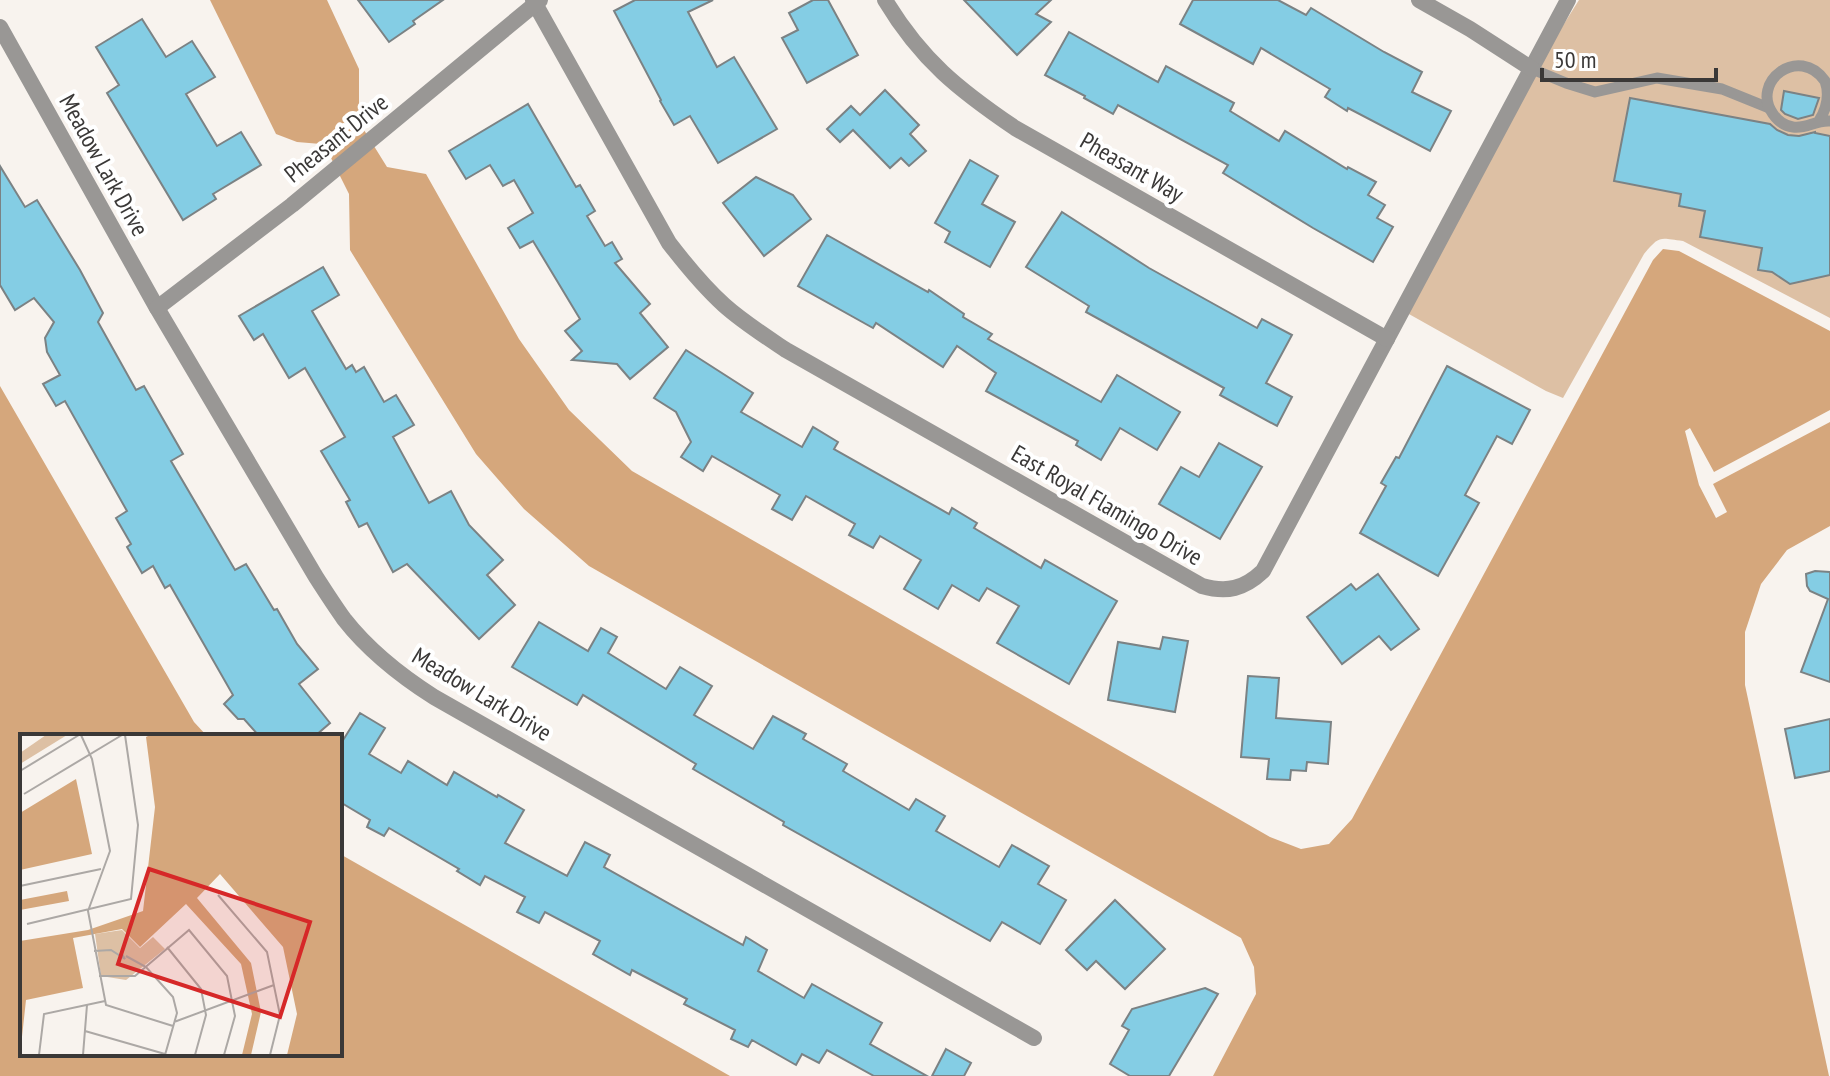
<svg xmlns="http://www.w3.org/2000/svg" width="1830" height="1076" font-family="'PT Sans Narrow',sans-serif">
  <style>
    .green { fill: #ddc0a4 }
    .water { fill: #d5a77c }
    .pier { fill: #f8f3ee }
    .building { fill: #84cde4; stroke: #7b8284; stroke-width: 2 }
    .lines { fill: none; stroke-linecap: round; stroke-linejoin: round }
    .service { stroke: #999795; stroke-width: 11 }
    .minor { stroke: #999795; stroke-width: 16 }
    .labels { text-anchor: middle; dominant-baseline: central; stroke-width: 8; stroke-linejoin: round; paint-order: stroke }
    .street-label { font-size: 24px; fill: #3a3837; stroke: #fff }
    .inset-road { fill: none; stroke: #aca8a5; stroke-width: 2 }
    .view { fill: #d62828; fill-opacity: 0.15; stroke: #d62828; stroke-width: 4 }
    .inset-edge { fill: none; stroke: #3a3837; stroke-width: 4 }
  </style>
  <rect width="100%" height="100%" fill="#f8f3ee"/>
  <path class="green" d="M1579 0H1830V318L1683 241C1659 238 1660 235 1644 254L1563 398 1546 391 1400 309 1521 92Z"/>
  <g class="water">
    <path d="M210 0H327L359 69V122L387 167 426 174 519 339 569 410 632 471 1270 837 1301 849 1329 844 1352 819 1653 260 1663 249 1679 251 1830 331V526L1787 550 1761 584 1745 632V685L1829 1076H1213L1256 994 1254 967 1241 938 589 566 524 509 476 454 350 250 349 194 326 148 321 144 297 142 276 134Z"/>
    <path d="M0 386 194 722 207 736H22V1054H340V854L730 1076H0Z"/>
  </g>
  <path class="pier" d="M1830 410V422L1713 484 1727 512 1716 518 1699 485 1685 431 1690 428 1714 472Z"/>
  <g class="building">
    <path d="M358 0H443L413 21 415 24 389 42Z"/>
    <path d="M635 0H713L688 12 717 67 734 57 777 129 718 163 690 116 674 125 660 101 661 100 614 11Z"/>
    <path d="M813 0H828L858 55 807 83 782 38 798 30 789 13Z"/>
    <path d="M964 0H1051L1036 14 1051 22 1017 55Z"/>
    <path d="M1193 0H1278L1306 15 1311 8 1384 52 1422 72 1412 92 1451 111 1430 151 1348 108 1347 111 1325 97 1330 89 1261 48 1253 64 1180 24Z"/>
    <path d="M142 19 166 57 192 41 215 77 186 94 217 146 241 132 261 165 213 194 216 199 183 220 107 93 119 85 96 47Z"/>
    <path d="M1069 32 1158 82 1166 66 1234 103 1230 111 1279 141 1285 131 1347 169 1348 167 1376 182 1368 195 1385 205 1377 218 1393 227 1373 262 1313 228 1223 173 1228 165 1118 105 1113 114 1084 98 1085 96 1045 75Z"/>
    <path d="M885 90 919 125 910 134 926 151 909 166 901 158 890 168 853 130 840 142 827 129 851 106 860 115Z"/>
    <path d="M1784 91 1819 98 1813 115 1798 119 1785 114 1781 110Z"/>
    <path d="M1630 98 1770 124 1777 130 1788 135 1799 136 1815 132V133L1830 136V275L1790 284 1772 272 1758 270 1762 248 1700 237 1705 211 1679 206 1681 194 1614 181Z"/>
    <path d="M528 104 576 187 580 185 595 211 587 216 605 246 612 242 622 259 615 263 650 304 640 313 668 347 630 379 617 364 572 360 582 351 565 331 580 319 533 241 520 248 508 228 533 213 514 180 503 186 490 165 466 179 449 151Z"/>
    <path d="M970 160 998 176 982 204 1015 222 990 267 945 242 950 232 935 223Z"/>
    <path d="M0 166 25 207 37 200 80 270 103 313 98 322 136 390 144 386 183 454 171 461 235 570 246 564 274 610 277 609 297 644 318 669 299 684 330 723 315 736H259L244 719H238L224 704 233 695 170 585 165 588 153 566 142 573 127 547 131 544 116 518 127 511 65 401 56 406 43 384 60 375 47 352 45 338 54 322 34 298 15 310 0 285Z"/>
    <path d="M756 177 793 195 811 219 764 256 723 203Z"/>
    <path d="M1062 212 1149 268 1257 328 1262 319 1292 335 1266 383 1292 397 1277 426 1220 395 1224 388 1086 312 1089 306 1026 267Z"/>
    <path d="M827 235 928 292 929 290 964 314 963 317 992 334 988 339 1101 402 1117 375 1180 412 1157 450 1120 428 1101 460 1076 445 1078 441 986 391 996 373 957 346 943 367 876 323 873 328 798 286Z"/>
    <path d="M323 267 339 295 312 311 346 369 352 365 356 372 364 367 384 402 396 395 414 425 393 437 429 503 451 491 469 525 503 560 487 575 515 605 479 639 407 564 393 572 367 523 359 527 346 502 350 500 321 451 345 437 305 368 289 378 263 334 254 340 239 316Z"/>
    <path d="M686 350 753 393 741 412 802 447 813 427 838 442 834 449 949 514 952 508 977 523 974 528 1041 568 1045 560 1117 601 1069 684 997 643 1019 606 987 588 979 601 952 585 938 609 904 589 921 560 880 536 873 548 849 535 855 524 806 496 792 520 772 509 780 495 712 456 703 471 681 457 691 442 676 412 654 398Z"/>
    <path d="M1447 366 1530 410 1512 444 1497 436 1465 495 1479 503 1438 576 1360 533 1386 486 1381 483 1396 457 1399 458Z"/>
    <path d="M1219 443 1262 467 1220 539 1159 504 1181 467 1199 477Z"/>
    <path d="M1815 571 1830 572V682L1801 672 1828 599 1810 591 1807 586 1806 574Z"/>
    <path d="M1378 574 1419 629 1391 650 1379 636 1342 664 1307 617 1351 584 1356 590Z"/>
    <path d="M539 622 588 651 601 628 617 637 608 653 666 689 680 667 712 686 694 715 753 749 773 716 806 734 803 739 847 764 843 771 909 810 916 799 945 816 936 831 999 867 1012 845 1049 866 1038 884 1066 900 1040 944 1002 922 990 941 783 825 784 822 693 769 696 764 583 695 577 705 512 667Z"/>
    <path d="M1163 637 1188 641 1175 712 1108 700 1118 642 1160 649Z"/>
    <path d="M1248 676 1279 678 1276 718 1331 722 1328 764 1307 762 1306 771 1291 770 1290 780 1267 779 1269 759 1241 757Z"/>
    <path d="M360 713 385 728 369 754 401 773 408 761 447 785 454 772 497 797 498 795 524 810 505 843 567 876 585 842 610 855 604 867 743 945 746 937 767 950 758 971 804 998 812 984 882 1023 870 1044 927 1076H874L827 1050 819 1063 802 1054 796 1065 752 1040 748 1047 731 1039 735 1030 684 1004 687 999 632 970 630 975 593 954 600 941 545 912 539 923 517 912 525 897 485 876 480 885 457 871 459 869 389 828 384 836 367 827 370 820 340 802V745Z"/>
    <path d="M1830 719V771L1795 778 1785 729Z"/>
    <path d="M1115 900 1165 949 1125 989 1096 961 1087 970 1066 950Z"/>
    <path d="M1205 988 1218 994 1169 1076H1130L1110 1064 1129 1030 1122 1026 1132 1009Z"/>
    <path d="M946 1049 971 1063 964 1076H932Z"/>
  </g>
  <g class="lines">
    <g class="service">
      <path d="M1532 69 1566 83 1595 92 1657 78 1722 89 1769 108"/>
      <path d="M1819 121C1827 108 1830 95 1825 81 1799 44 1750 82 1773 114 1778 121 1785 126 1793 127 1807 129 1815 120 1830 121"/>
    </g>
    <g class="minor">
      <path d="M533 0 669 243C686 265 703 286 724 305 743 322 765 336 786 350L1202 586C1227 593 1244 589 1263 571L1568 0"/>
      <path d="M885 0C921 60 959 90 1015 128L1387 339"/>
      <path d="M1419 0 1470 29 1532 69"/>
      <path d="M0 27 157 308 316 577C325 591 334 605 344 619 369 651 401 676 434 697L1034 1038"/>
      <path d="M157 308 292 205 540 0"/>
    </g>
  </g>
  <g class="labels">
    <g class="street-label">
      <text transform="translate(336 138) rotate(-39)">Pheasant Drive</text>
      <text transform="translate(104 165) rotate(61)">Meadow Lark Drive</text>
      <text transform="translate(1132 167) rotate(30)">Pheasant Way</text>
      <text transform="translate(1107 505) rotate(30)">East Royal Flamingo Drive</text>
      <text transform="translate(482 694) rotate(31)">Meadow Lark Drive</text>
    </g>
  </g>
  <g transform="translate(20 734)">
    <rect width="322" height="322" fill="#f8f3ee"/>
    <path d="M26 1H47L0 30V19ZM102 196 120 214 133 203 145 215 106 246 81 242 75 200Z" fill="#ddc0a4"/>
    <path d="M130 1H322V321H267L277 280 263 213 200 140 177 164 231 229 241 278 231 321H222L232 280 221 230 166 170 120 213 102 195 53 204 63 254 6 266 0 321V207L68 196 123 177 135 73 126 3ZM56 45 72 120 0 136V79ZM47 157 49 167 0 176V166Z" fill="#d5a77c"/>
    <path class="inset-road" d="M61 1 72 25 90 117 68 177 86 271 153 292M0 37 59 1M4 60 102 1M0 152 81 135M198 161 247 218 260 281 250 321M7 190 111 165 118 91 105 1M147 213 181 255 186 281 175 321M74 217 91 216 105 225 102 220M106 222 126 233 153 263 157 279 145 321M79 242H115L169 196 207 242 215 282 204 321M154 288 254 251M65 297 145 320M19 321 24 280 85 267M63 321 67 271"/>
    <path class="view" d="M129 135 290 188 260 283 98 230Z"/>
    <rect width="322" height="322" class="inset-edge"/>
  </g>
  <path d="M1542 68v12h174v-12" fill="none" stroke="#3a3837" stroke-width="4"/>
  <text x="1554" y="68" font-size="24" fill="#3a3837" stroke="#ffffff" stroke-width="6" paint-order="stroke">50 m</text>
</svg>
